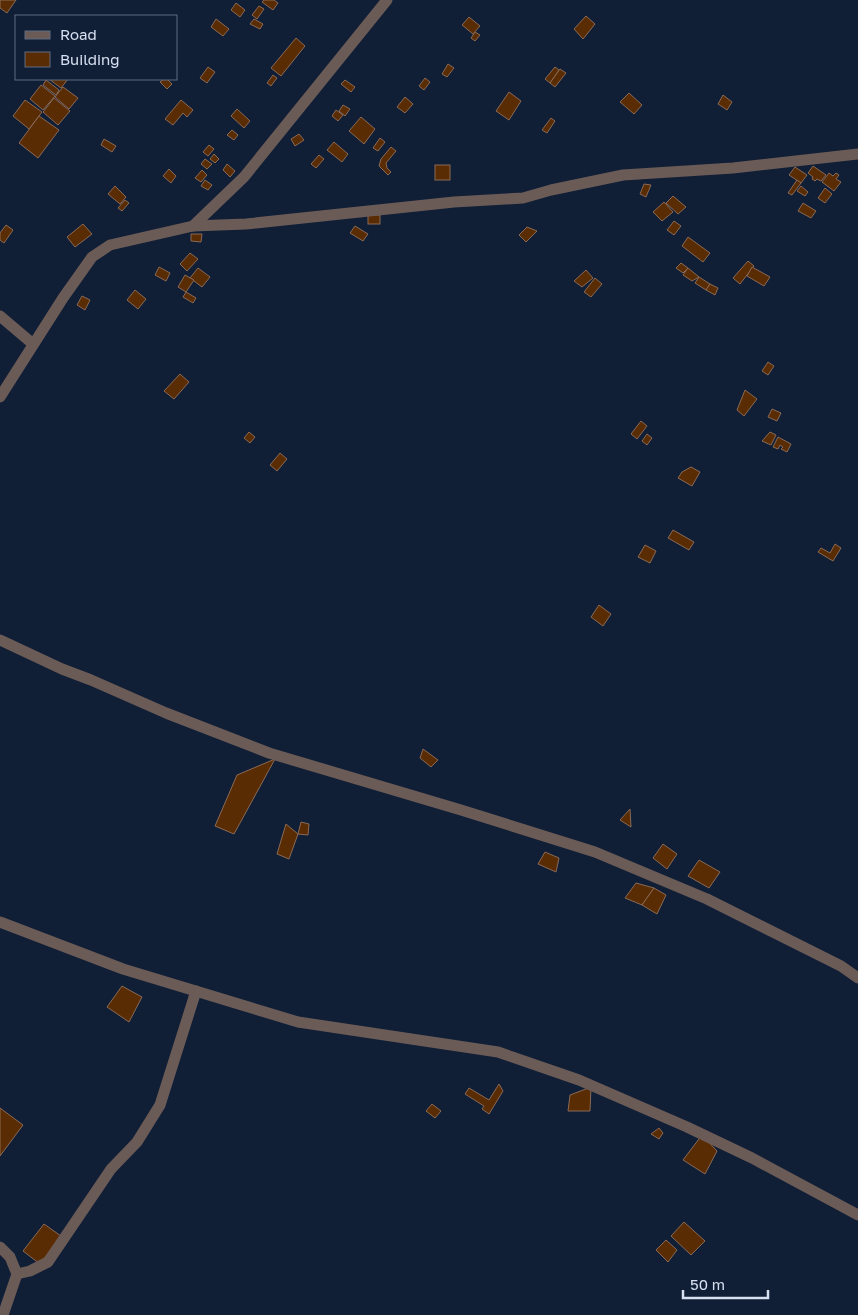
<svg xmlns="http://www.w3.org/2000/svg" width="858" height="1315" font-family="'Golos Text',sans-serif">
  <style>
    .building { fill: #5a2c04; stroke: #896a56 }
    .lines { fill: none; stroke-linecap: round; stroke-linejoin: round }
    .minor { stroke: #6b5b57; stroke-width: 11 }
  </style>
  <rect width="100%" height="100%" fill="#101e36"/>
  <g class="building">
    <path d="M0 0H16L7 13 0 8Z"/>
    <path d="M264 0H274L278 3 273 10 262 2Z"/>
    <path d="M236 3 245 10 240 17 231 10Z"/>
    <path d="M259 6 264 9 257 19 252 15Z"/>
    <path d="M586 16 595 24 583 39 574 29Z"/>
    <path d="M469 17 480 26 473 34 462 25Z"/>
    <path d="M216 19 229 29 223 36 211 27Z"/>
    <path d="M254 19 263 24 260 29 250 24Z"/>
    <path d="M475 32 480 35 475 41 471 38Z"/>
    <path d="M296 38 305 46 281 76 271 68Z"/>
    <path d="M448 64 454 68 447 77 442 74Z"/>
    <path d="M208 67 215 72 207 83 200 78Z"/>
    <path d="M555 67 559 70 550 83 545 79Z"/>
    <path d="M560 69 566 73 555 87 550 83Z"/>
    <path d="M273 75 277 78 271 86 267 83Z"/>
    <path d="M425 78 430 82 424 90 419 86Z"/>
    <path d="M49 79H68L61 88Z"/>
    <path d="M164 79H167L172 84 167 89 160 82Z"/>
    <path d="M46 80 59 90 56 95 43 85Z"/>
    <path d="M345 80 355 87 351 92 341 84Z"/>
    <path d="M41 85 55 96 43 110 30 99Z"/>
    <path d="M63 87 78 98 69 109 55 97Z"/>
    <path d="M509 92 521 101 509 120 496 111Z"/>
    <path d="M629 93 642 105 634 114 620 102Z"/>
    <path d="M723 95 732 102 727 110 718 104Z"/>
    <path d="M405 97 413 104 405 113 397 107Z"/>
    <path d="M54 98 70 111 58 125 43 112Z"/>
    <path d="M25 100 42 112 29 129 13 116Z"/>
    <path d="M181 100 193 110 187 117 183 113 173 125 165 119Z"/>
    <path d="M343 105 350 109 345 116 339 111Z"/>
    <path d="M237 109 250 121 244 128 231 116Z"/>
    <path d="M336 110 343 115 338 121 332 116Z"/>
    <path d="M39 116 59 130 38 158 19 143Z"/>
    <path d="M361 117 375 129 364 144 349 131Z"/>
    <path d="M551 118 555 121 547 133 542 130Z"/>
    <path d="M232 130 238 135 234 140 227 135Z"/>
    <path d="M299 134 304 140 295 146 291 139Z"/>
    <path d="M380 138 385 142 378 151 373 148Z"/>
    <path d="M104 139 116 146 112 152 101 145Z"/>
    <path d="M334 142 348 154 342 162 327 150Z"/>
    <path d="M209 145 214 149 208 156 203 152Z"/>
    <path d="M391 147 396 151 386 163 387 168 391 172 388 175 379 166 381 159Z"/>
    <path d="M214 154 219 159 215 163 210 159Z"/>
    <path d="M319 155 324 159 316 168 311 164Z"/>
    <path d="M205 159 212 164 207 169 201 164Z"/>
    <path d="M227 164 235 171 230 177 223 170Z"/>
    <rect x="435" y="165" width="15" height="15"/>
    <path d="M813 166 826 175 821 181 817 179 815 181 812 179 813 177 808 173Z"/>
    <path d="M795 167 807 175 801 183 789 175Z"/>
    <path d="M169 169 176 176 171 183 163 176Z"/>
    <path d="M202 170 207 175 201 182 195 178Z"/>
    <path d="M829 173 833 176 836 173 839 175 836 179 841 182 834 191 822 182Z"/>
    <path d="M205 180 212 185 208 190 201 186Z"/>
    <path d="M797 180 801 183 792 195 788 193Z"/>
    <path d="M644 184 651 185 646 197 640 194Z"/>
    <path d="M115 186 126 197 120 204 108 194Z"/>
    <path d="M801 186 808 192 805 196 797 191Z"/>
    <path d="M825 188 832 194 825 203 818 198Z"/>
    <path d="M673 196 686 207 678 214 666 203Z"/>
    <path d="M125 200 129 203 122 211 118 208Z"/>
    <path d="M664 202 673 212 662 221 653 212Z"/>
    <path d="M803 203 816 211 811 218 798 211Z"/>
    <rect x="368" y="215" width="12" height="9"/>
    <path d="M674 221 681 226 674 235 667 230Z"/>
    <path d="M83 224 92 234 75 247 67 237Z"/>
    <path d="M6 225 13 230 4 243 0 240V233Z"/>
    <path d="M355 226 368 234 363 241 350 233Z"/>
    <path d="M527 227 537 231 526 242 519 235Z"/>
    <path d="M191 234H202L201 242 191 241Z"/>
    <path d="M688 237 710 253 703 262 682 246Z"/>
    <path d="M190 253 198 259 187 271 180 264Z"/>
    <path d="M748 261 754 266 740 284 733 278Z"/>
    <path d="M681 263 688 268 683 273 676 268Z"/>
    <path d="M159 267 170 273 166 281 155 275Z"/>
    <path d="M752 267 770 277 764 286 747 276Z"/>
    <path d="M198 268 210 277 202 287 190 278Z"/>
    <path d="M688 268 699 277 692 281 683 275Z"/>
    <path d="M586 270 593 278 582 287 574 281Z"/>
    <path d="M185 275 194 280 186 292 178 287Z"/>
    <path d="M699 277 710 284 706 290 695 283Z"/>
    <path d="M595 278 602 284 591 297 584 292Z"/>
    <path d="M710 284 718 288 715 295 706 290Z"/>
    <path d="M135 290 146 299 138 309 127 300Z"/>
    <path d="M186 292 196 298 193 303 183 297Z"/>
    <path d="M82 296 90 300 85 310 77 305Z"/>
    <path d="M768 362 774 366 768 375 762 371Z"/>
    <path d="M180 374 189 382 174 399 164 391Z"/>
    <path d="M745 390 757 399 744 416 737 410Z"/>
    <path d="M772 409 781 413 777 421 768 417Z"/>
    <path d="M641 421 647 426 637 439 631 434Z"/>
    <path d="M249 432 255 437 250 443 244 438Z"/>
    <path d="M770 432 776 435 771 445 762 441Z"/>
    <path d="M647 434 652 438 647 445 642 441Z"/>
    <path d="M778 437 791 444 787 452 781 449 783 447 780 445 778 449 773 447Z"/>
    <path d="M280 453 287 459 277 471 270 465Z"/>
    <path d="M691 467 700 472 692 486 678 478 682 472Z"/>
    <path d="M673 530 694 542 689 550 668 538Z"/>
    <path d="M835 544 841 548 833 561 818 552 821 548 830 553Z"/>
    <path d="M645 545 656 551 650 563 638 557Z"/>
    <path d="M599 605 611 614 603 626 591 617Z"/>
    <path d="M423 749 438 760 431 767 420 758Z"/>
    <path d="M275 759 234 834 215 826 237 775Z"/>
    <path d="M630 809 631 827 620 820Z"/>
    <path d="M301 822 309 824 308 835 298 834Z"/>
    <path d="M286 824 298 834 289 859 277 854Z"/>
    <path d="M663 844 677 854 667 869 653 858Z"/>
    <path d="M545 852 559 858 556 872 538 864Z"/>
    <path d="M699 860 720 872 709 888 688 876Z"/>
    <path d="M636 883 654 888 642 905 625 898Z"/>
    <path d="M654 888 666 895 657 914 642 905Z"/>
    <path d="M122 986 142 997 129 1022 107 1007Z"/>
    <path d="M499 1084 503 1091 489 1114 482 1109 484 1106 465 1094 469 1088 489 1100Z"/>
    <path d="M591 1087 590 1111H568L570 1095Z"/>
    <path d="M432 1104 441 1111 435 1118 426 1111Z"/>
    <path d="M0 1108 23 1125 0 1156Z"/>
    <path d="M659 1128 663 1133 659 1139 651 1134Z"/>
    <path d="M702 1135 717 1151 705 1174 683 1160Z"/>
    <path d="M684 1222 705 1241 691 1255 671 1236Z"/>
    <path d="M44 1224 61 1236 40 1264 23 1251Z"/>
    <path d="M666 1240 677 1250 668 1262 656 1250Z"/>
  </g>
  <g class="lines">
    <g class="minor">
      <path d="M193 226 244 177 387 0"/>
      <path d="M0 316 33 344"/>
      <path d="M0 397 63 298 92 257 110 245 193 226 246 224 454 202 523 198 551 190 623 175 733 168 858 154"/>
      <path d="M0 640 62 669 91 680 166 713 269 753 461 810 595 852 707 899 841 966 858 978"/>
      <path d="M0 922 123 969 298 1022 498 1052 579 1080 687 1127 752 1158 858 1215"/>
      <path d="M0 1247 10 1257 17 1274 3 1315"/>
      <path d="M17 1274 30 1271 48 1262 111 1169 137 1142 160 1105 196 991"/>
    </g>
  </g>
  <rect x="15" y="15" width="162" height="65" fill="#101e36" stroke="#5f6c80"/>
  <rect x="25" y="31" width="25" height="8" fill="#6b5b57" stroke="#5f6c80"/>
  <text x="60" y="40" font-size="15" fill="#d6e0f0">Road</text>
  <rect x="25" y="52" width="25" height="15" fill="#5a2c04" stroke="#5f6c80"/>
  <text x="60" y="65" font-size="15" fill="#d6e0f0">Building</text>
  <path d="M683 1290v8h85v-8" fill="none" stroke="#d6e0f0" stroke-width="2.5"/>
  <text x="690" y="1290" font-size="15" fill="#d6e0f0" stroke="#101e36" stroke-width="4" paint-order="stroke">50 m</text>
</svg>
